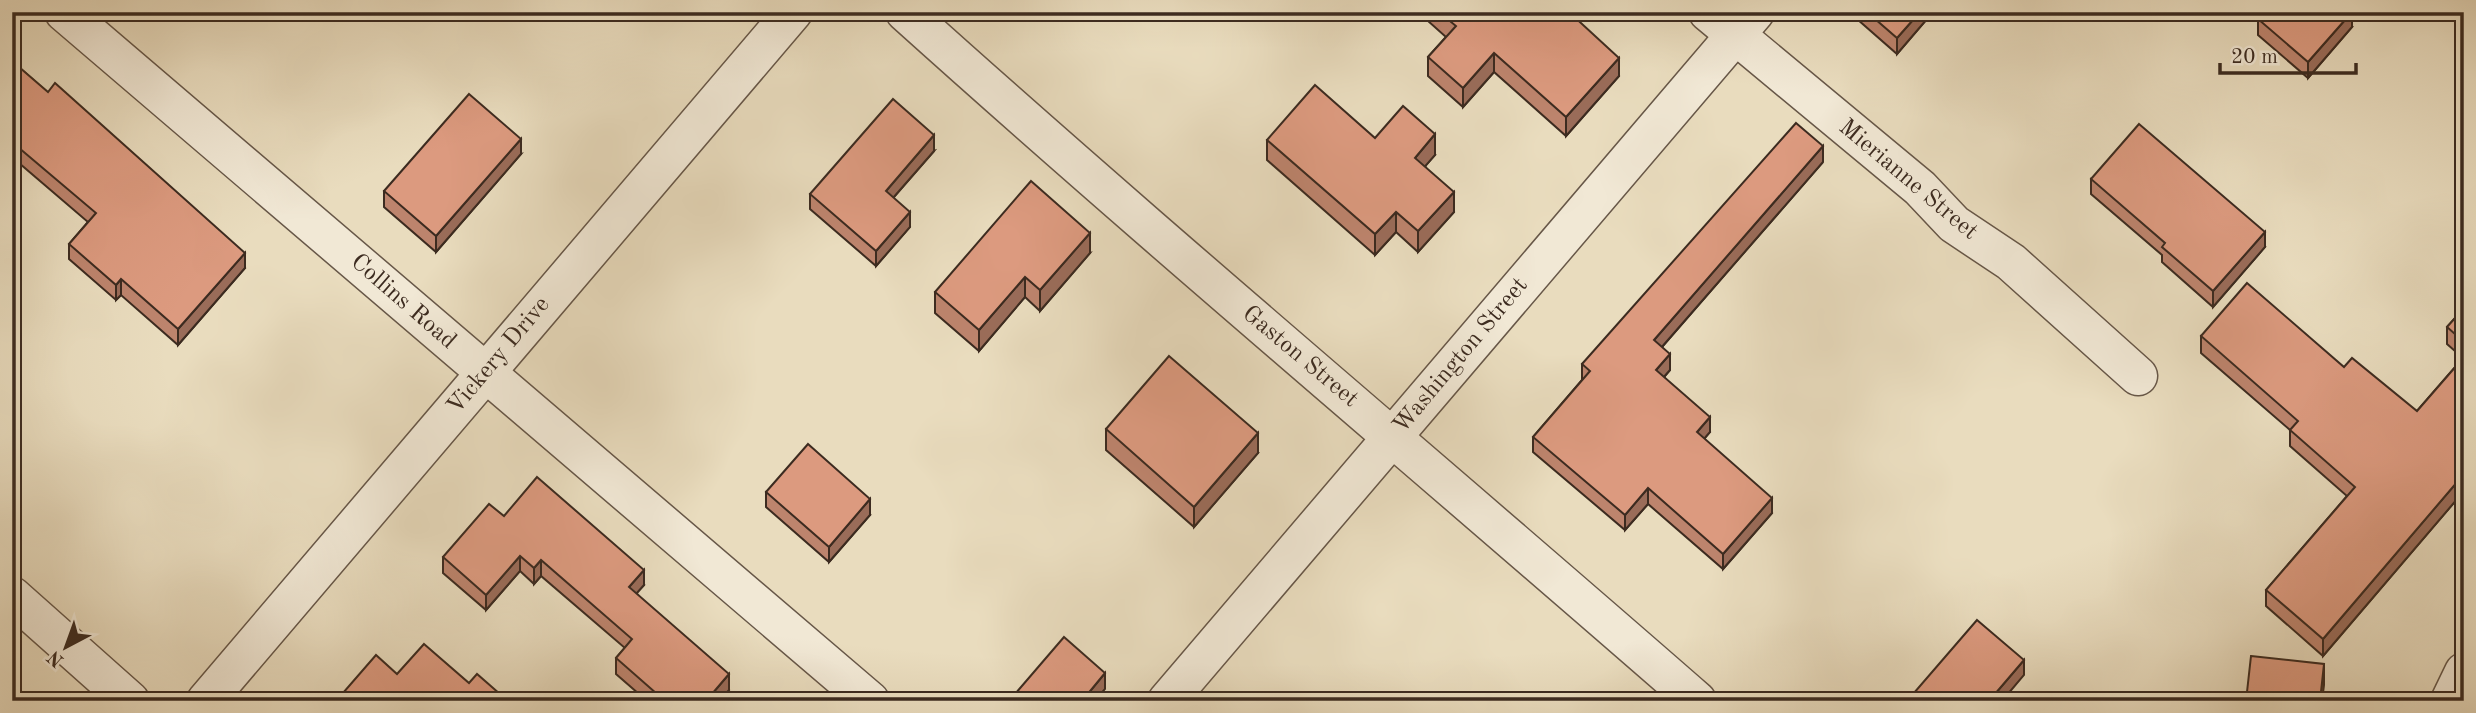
<svg xmlns="http://www.w3.org/2000/svg" width="2476" height="713" font-family="'Old Standard TT',serif">
  <style>
    .lines { fill: none; stroke-linecap: round; stroke-linejoin: round }
    .minor-casing { stroke: #675748; stroke-width: 41 }
    .minor { stroke: #f1e8d5; stroke-width: 38 }
    .wall { fill: #bd846d; stroke: #3c2b20; stroke-width: 2 }
    .shaded-wall { fill: #9a6c59; stroke: #3c2b20; stroke-width: 2 }
    .building { fill: #dc9a7f; stroke: #3c2b20; stroke-width: 2 }
    .labels { text-anchor: middle; dominant-baseline: central; stroke-width: 7; stroke-linejoin: round; paint-order: stroke }
    .street-label { font-size: 24px; fill: #3c2b20; stroke: #f1e8d5 }
  </style>
  <rect width="100%" height="100%" fill="#e9dcbe"/>
  <filter id="stains"><feTurbulence type="fractalNoise" baseFrequency=".00286" numOctaves="4"/><feColorMatrix values="0 0 0 0 .2 0 0 0 0 .09 0 0 0 0 .02 0 0 0 .5 -.17"/></filter>
  <radialGradient id="worn" r=".72"><stop offset=".6" stop-color="#630" stop-opacity="0"/><stop offset="1" stop-color="#630" stop-opacity=".3"/></radialGradient>
  <g class="lines">
    <defs>
      <g id="minor">
        <path d="M64 12 870 701"/>
        <path d="M905 12C1165 246 1434 471 1697 701"/>
        <path d="M1708 12 1920 188 1954 224 2011 262 2138 376"/>
        <path d="M12 596 130 701"/>
        <path d="M206 701 793 12"/>
        <path d="M1167 701 1755 12"/>
        <path d="M2450 701 2464 672"/>
      </g>
    </defs>
    <use href="#minor" class="minor-casing"/>
    <use href="#minor" class="minor"/>
  </g>
  <g class="wall">
    <path d="M1418 12H1569L1619 76 1566 136 1494 72 1463 107 1428 76V57L1446 37Z"/>
    <path d="M1849 12H1933L1897 54Z"/>
    <path d="M2258 19 2352 27 2308 78 2258 35Z"/>
    <path d="M12 61 245 268 178 345 121 295 116 300 69 259V244L88 222 12 157Z"/>
    <path d="M1375 138 1435 155 1425 166 1454 212 1418 252 1396 232 1375 255 1267 160V140Z"/>
    <path d="M934 151 893 198 910 227 876 266 810 209V194Z"/>
    <path d="M521 154 436 252 384 207V191Z"/>
    <path d="M1823 162 1662 347 1670 370 1664 377 1710 432 1704 439 1772 513 1723 569 1648 504 1625 530 1533 452V437L1582 380V364Z"/>
    <path d="M2091 179 2265 247 2213 307 2162 262V255L2091 194Z"/>
    <path d="M1090 253 1040 311 1025 297 979 351 935 313V292Z"/>
    <path d="M2464 308V491L2323 656 2266 606V590L2347 496 2290 446V430L2201 353V336L2344 367 2417 411 2463 358 2447 344V327Z"/>
    <path d="M1106 429 1258 453 1194 527 1106 450Z"/>
    <path d="M766 492 870 515 829 562 766 507Z"/>
    <path d="M504 516 644 585 636 593 729 690 720 701H647L616 674V658L625 648 541 576 534 584 520 571 486 610 443 573V557Z"/>
  </g>
  <g class="shaded-wall">
    <path d="M1920 12H1933L1897 54V38Z"/>
    <path d="M2352 12V27L2308 78V62Z"/>
    <path d="M1494 53V72L1463 107V88Z"/>
    <path d="M1619 58V76L1566 136V117Z"/>
    <path d="M1435 134V155L1415 178V158Z"/>
    <path d="M934 135V151L886 206V191Z"/>
    <path d="M521 139V154L436 252V236Z"/>
    <path d="M1823 146V162L1654 356V340Z"/>
    <path d="M1454 192V212L1418 252V231Z"/>
    <path d="M910 212V227L876 266V251Z"/>
    <path d="M1396 212V232L1375 255V234Z"/>
    <path d="M2265 232V247L2213 307V291Z"/>
    <path d="M1090 233V253L1040 311V290Z"/>
    <path d="M245 253V268L178 345V329Z"/>
    <path d="M1025 277V297L979 351V330Z"/>
    <path d="M121 279V295L116 300V285Z"/>
    <path d="M1670 354V370L1656 386V370Z"/>
    <path d="M1710 417V432L1697 447V432Z"/>
    <path d="M1258 433V453L1194 527V507Z"/>
    <path d="M2464 474V491L2323 656V639Z"/>
    <path d="M1648 488V504L1625 530V515Z"/>
    <path d="M1772 498V513L1723 569V554Z"/>
    <path d="M870 499V515L829 562V547Z"/>
    <path d="M520 556V571L486 610V595Z"/>
    <path d="M541 560V576L534 584V568Z"/>
    <path d="M644 570V585L629 602V587Z"/>
    <path d="M2024 660V675L2002 701H1989Z"/>
    <path d="M2324 664V685L2322 701H2320Z"/>
    <path d="M1105 673V689L1095 701H1082Z"/>
    <path d="M729 674V690L720 701H706Z"/>
  </g>
  <g class="building">
    <path d="M1439 12H1569L1619 58 1566 117 1494 53 1463 88 1428 57 1456 26Z"/>
    <path d="M1867 12H1920L1897 38Z"/>
    <path d="M2265 12H2352L2308 62 2258 19Z"/>
    <path d="M12 61 48 92 55 83 245 253 178 329 121 279 116 285 69 244 96 213 12 142Z"/>
    <path d="M1315 85 1375 138 1403 106 1435 134 1415 158 1454 192 1418 231 1396 212 1375 234 1267 140Z"/>
    <path d="M469 94 521 139 436 236 384 191Z"/>
    <path d="M893 99 934 135 886 191 910 212 876 251 810 194Z"/>
    <path d="M1796 123 1823 146 1654 340 1670 354 1656 370 1710 417 1697 432 1772 498 1723 554 1648 488 1625 515 1533 437 1590 371 1582 364Z"/>
    <path d="M2139 124 2265 232 2213 291 2162 247 2165 243 2091 179Z"/>
    <path d="M1031 181 1090 233 1040 290 1025 277 979 330 935 292Z"/>
    <path d="M2247 283 2344 367 2352 358 2417 411 2464 357V474L2323 639 2266 590 2355 487 2290 430 2298 421 2201 336Z"/>
    <path d="M2464 308V342L2447 327Z"/>
    <path d="M1169 356 1258 433 1194 507 1106 429Z"/>
    <path d="M808 444 870 499 829 547 766 492Z"/>
    <path d="M537 477 644 570 629 587 729 674 706 701H665L616 658 632 639 541 560 534 568 520 556 486 595 443 557 489 504 504 516Z"/>
    <path d="M1977 620 2024 660 1989 701H1907Z"/>
    <path d="M1064 637 1105 673 1082 701H1009Z"/>
    <path d="M424 644 469 683 477 674 508 701H336L376 655 397 674Z"/>
    <path d="M2251 656 2324 664 2320 701H2246Z"/>
  </g>
  <g class="labels">
    <g class="street-label">
      <text transform="translate(1908 180) rotate(40)">Mierianne Street</text>
      <text transform="translate(403 302) rotate(41)">Collins Road</text>
      <text transform="translate(499 356) rotate(-50)">Vickery Drive</text>
      <text transform="translate(1461 356) rotate(-50)">Washington Street</text>
      <text transform="translate(1300 357) rotate(40)">Gaston Street</text>
    </g>
  </g>
  <rect width="2476" height="713" fill="none" stroke="#e9dcbe" stroke-width="42"/>
  <rect x="14" y="14" width="2448" height="685" fill="none" stroke="#3c2b20" stroke-width="3.5"/>
  <rect x="21" y="21" width="2434" height="671" fill="none" stroke="#3c2b20" stroke-width="2"/>
  <g transform="translate(66 647) rotate(221)" stroke="#f1e8d5" stroke-width="5" paint-order="stroke">
  <path d="M0-5L12 26L0 18L-12 26Z" fill="#3c2b20"/>
  <text y="-10" font-size="19" font-weight="bold" text-anchor="middle" fill="#3c2b20">N</text>
  </g>
  <path d="M2220 63v10h136v-10" fill="none" stroke="#3c2b20" stroke-width="3.5"/>
  <text x="2231" y="63" font-size="21" fill="#3c2b20" stroke="#f1e8d5" stroke-width="5" paint-order="stroke">20 m</text>
  <rect width="100%" height="100%" filter="url(#stains)"/>
  <rect width="100%" height="100%" fill="url(#worn)"/>
</svg>
